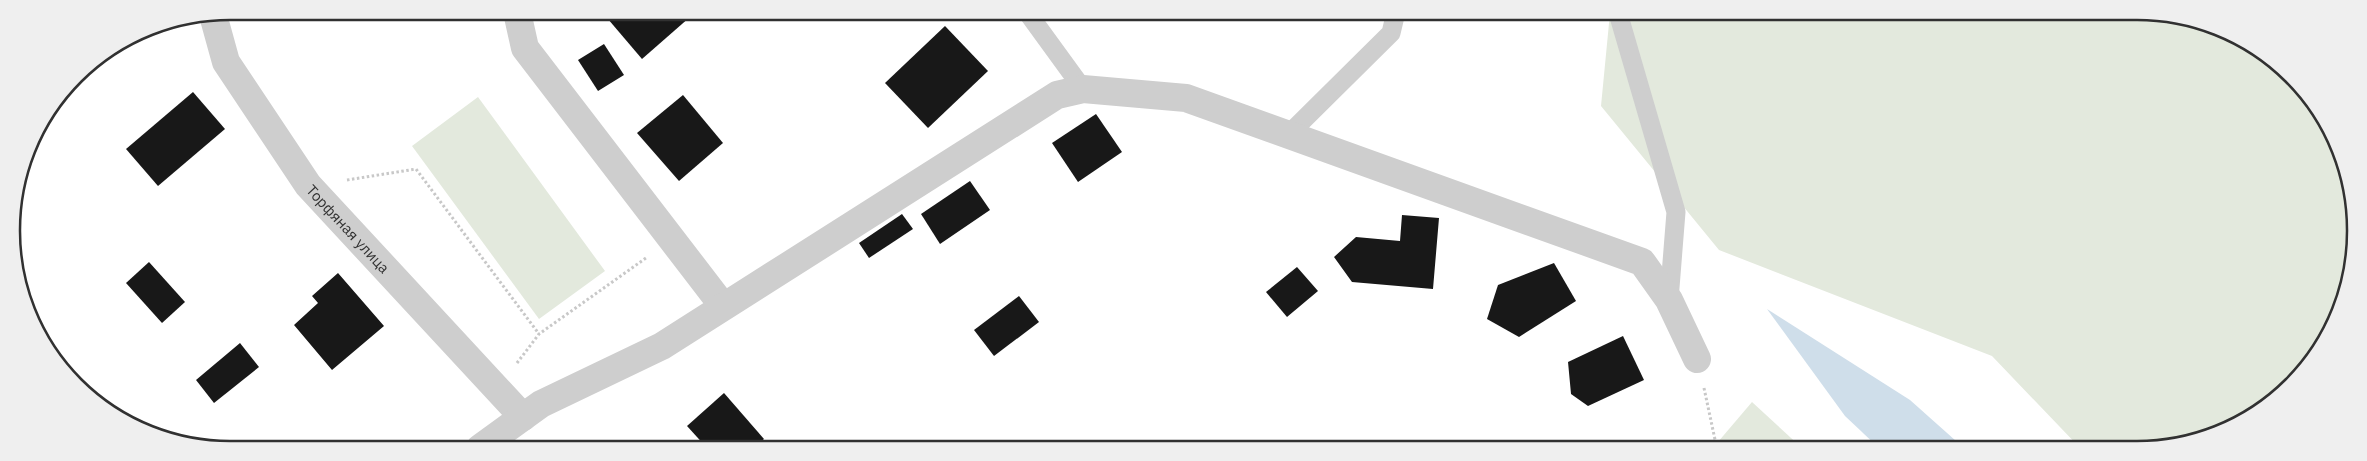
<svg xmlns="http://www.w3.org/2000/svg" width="2367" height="461" font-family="'IBM Plex Sans',sans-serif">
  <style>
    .green { fill: #e3e9dd }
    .water { fill: #cfdeea }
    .building { fill: #181818 }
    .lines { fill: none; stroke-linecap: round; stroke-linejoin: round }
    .path { stroke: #c8c8c8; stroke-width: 3; stroke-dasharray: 2.5 2.5; stroke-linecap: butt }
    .service { stroke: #cecece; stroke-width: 19 }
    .minor { stroke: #cecece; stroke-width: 28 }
    .labels { text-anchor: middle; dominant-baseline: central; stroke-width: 5; stroke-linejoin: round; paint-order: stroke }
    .street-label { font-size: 15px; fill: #313131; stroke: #fff }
    .rim { fill: none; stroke: #313131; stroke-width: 2.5 }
  </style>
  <rect width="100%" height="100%" fill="#fff"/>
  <g class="green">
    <path d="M1610 13H2165L2246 40 2310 97 2348 173 2354 259 2333 327 2291 386 2233 427 2151 449H2081L1992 356 1719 250 1601 106Z"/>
    <path d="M478 97 605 271 539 319 412 146Z"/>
    <path d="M1752 402 1803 449H1712Z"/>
  </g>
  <path class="water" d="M1767 309 1910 400 1965 449H1880L1845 416Z"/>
  <g class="building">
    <path d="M602 12H686L690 17 642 59Z"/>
    <path d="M1065 12H1081L1071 19Z"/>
    <path d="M945 26 988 71 928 128 885 83Z"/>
    <path d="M604 44 624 75 598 91 578 60Z"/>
    <path d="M193 92 225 129 158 186 126 149Z"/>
    <path d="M683 95 723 143 679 181 637 133Z"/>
    <path d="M1096 114 1122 152 1078 182 1052 143Z"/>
    <path d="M970 181 990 210 940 244 921 214Z"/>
    <path d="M902 214 913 229 869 258 859 243Z"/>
    <path d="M1402 215 1439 218 1433 289 1352 282 1334 257 1356 237 1400 241Z"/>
    <path d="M149 262 185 302 162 323 126 283Z"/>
    <path d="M1554 263 1576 301 1519 337 1487 319 1498 285Z"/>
    <path d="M1297 267 1318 291 1287 317 1266 292Z"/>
    <path d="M338 273 384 326 332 370 294 325 318 303 312 296Z"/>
    <path d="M1019 296 1039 322 994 356 974 330Z"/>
    <path d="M1623 336 1644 380 1588 406 1571 394 1568 362Z"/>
    <path d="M240 343 259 367 214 403 196 380Z"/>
    <path d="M724 393 764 439 754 448H707L687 426Z"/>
  </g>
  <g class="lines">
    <g class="path">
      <path d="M347 180 416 169 539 334"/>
      <path d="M517 363 539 334 646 258"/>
      <path d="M1704 388 1717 449"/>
    </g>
    <g class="service">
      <path d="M1027 12 1083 89"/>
      <path d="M1618 13 1676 212 1669 300"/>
      <path d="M1288 135 1391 33 1396 12"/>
    </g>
    <g class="minor">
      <path d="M517 12 525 48 723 306"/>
      <path id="s1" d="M213 15 226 62 308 185 523 417"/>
      <path d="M480 448 541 404 662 346 1057 95 1083 89 1186 98 1642 262 1669 300 1697 359"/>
    </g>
  </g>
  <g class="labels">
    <g class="street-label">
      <text stroke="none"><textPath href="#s1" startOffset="256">Торфяная улица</textPath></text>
    </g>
  </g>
  <path d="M0 0H2367V461H0ZM230 20H2137A210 210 0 0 1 2347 230V231A210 210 0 0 1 2137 441H230A210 210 0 0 1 20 231V230A210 210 0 0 1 230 20Z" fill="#efefef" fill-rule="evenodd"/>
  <path class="rim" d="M230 20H2137A210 210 0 0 1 2347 230V231A210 210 0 0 1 2137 441H230A210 210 0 0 1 20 231V230A210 210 0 0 1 230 20Z"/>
</svg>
